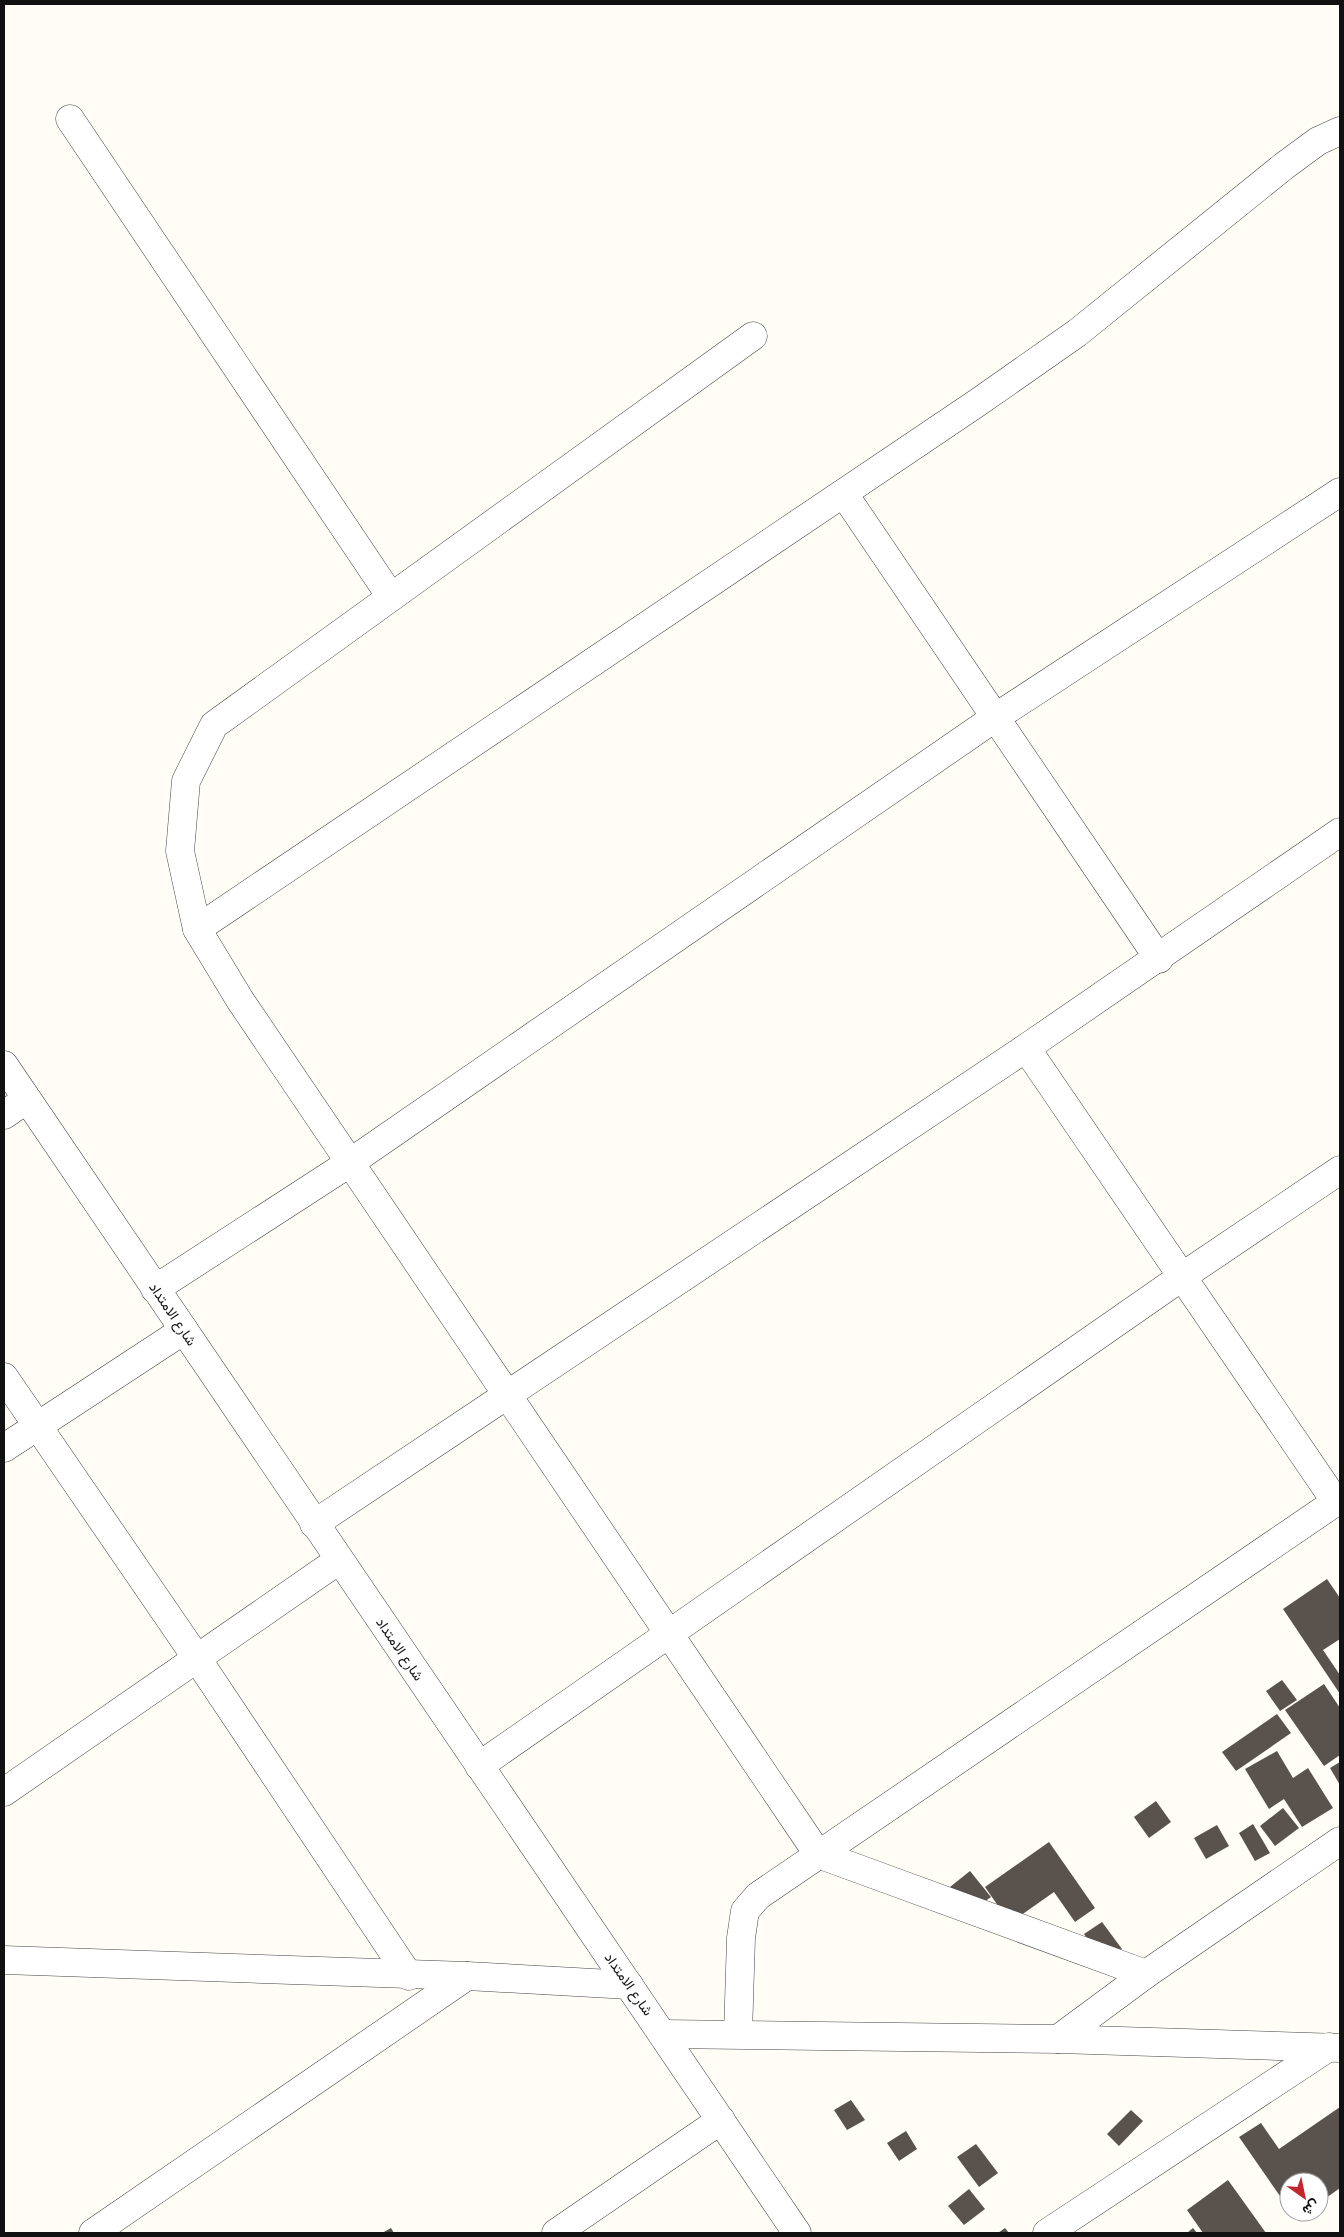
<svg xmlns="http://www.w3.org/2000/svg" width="1344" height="2237" font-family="'Roboto Serif',Vazirmatn,serif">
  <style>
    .building { fill: #5a524d }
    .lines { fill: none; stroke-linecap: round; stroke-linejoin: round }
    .minor-casing { stroke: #444; stroke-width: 29 }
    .tertiary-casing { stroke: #444; stroke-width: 29 }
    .minor { stroke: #fff; stroke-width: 28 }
    .tertiary { stroke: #fff; stroke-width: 28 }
    .labels { text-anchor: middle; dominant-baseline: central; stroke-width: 5; stroke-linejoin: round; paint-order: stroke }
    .street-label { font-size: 14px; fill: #111; stroke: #fff }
  </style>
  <rect width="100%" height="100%" fill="#fffdf5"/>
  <g class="building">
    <path d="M1327 1579 1340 1598V1639L1323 1650 1340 1675V1694L1283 1609Z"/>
    <path d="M1282 1680 1297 1700 1280 1711 1266 1691Z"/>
    <path d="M1324 1684 1340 1708V1755L1324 1766 1285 1710Z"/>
    <path d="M1277 1714 1291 1733 1236 1771 1222 1752Z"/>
    <path d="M1277 1751 1293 1778 1308 1768 1333 1808 1302 1827 1284 1799 1269 1809 1245 1769Z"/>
    <path d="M1340 1762V1785L1330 1768Z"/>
    <path d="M1156 1801 1171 1822 1149 1838 1134 1817Z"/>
    <path d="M1283 1808 1299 1828 1275 1846 1260 1826Z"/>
    <path d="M1253 1824 1270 1853 1255 1861 1239 1833Z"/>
    <path d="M1217 1825 1229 1846 1206 1859 1194 1838Z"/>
    <path d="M1049 1842 1095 1908 1075 1922 1054 1892 1010 1923 985 1887Z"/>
    <path d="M970 1871 991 1897 970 1912 950 1887Z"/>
    <path d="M1102 1922 1122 1949 1104 1962 1084 1934Z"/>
    <path d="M851 2100 865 2120 847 2130 834 2110Z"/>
    <path d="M1340 2107V2188L1319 2203V2182H1289V2209L1239 2137 1261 2123 1279 2149Z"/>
    <path d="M1131 2110 1143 2121 1119 2146 1107 2134Z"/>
    <path d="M906 2131 917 2149 899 2161 887 2143Z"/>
    <path d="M976 2144 998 2173 979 2187 957 2157Z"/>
    <path d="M1228 2180 1266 2233H1203L1187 2210Z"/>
    <path d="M969 2189 985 2209 964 2225 948 2206Z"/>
    <path d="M1291 2212H1306L1296 2219Z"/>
    <path d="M391 2228 394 2233H382Z"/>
    <path d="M1005 2228 1009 2233H998Z"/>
    <path d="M1193 2228 1197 2233H1187Z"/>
  </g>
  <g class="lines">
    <defs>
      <g id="minor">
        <path d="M70 119 391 597"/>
        <path d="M753 336 214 725 186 781 180 851 197 929 240 1000 818 1854 1146 1974"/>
        <path d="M844 494 1159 959"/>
        <path d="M197 929 977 403 1077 333 1284 166 1318 141 1340 131"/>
        <path d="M1026 1048 1336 1502"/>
        <path d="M4 1115 27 1099"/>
        <path d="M155 1289 351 1162 996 717 1340 492"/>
        <path d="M4 1377 196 1657 409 1976"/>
        <path d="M4 1448 184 1330"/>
        <path d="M314 1524 1026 1048 1340 832"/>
        <path d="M479 1766 1183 1276 1340 1170"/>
        <path d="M4 1792 339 1560"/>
        <path d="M4 1960 467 1976 629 1985"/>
        <path d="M663 2034 1058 2039 1340 2048"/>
        <path d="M738 2034 741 1938 745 1911 758 1896 1340 1499"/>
        <path d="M1058 2039 1146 1974 1340 1841"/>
        <path d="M93 2233 467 1976"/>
        <path d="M556 2233 721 2120"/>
        <path d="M1047 2233 1329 2047"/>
      </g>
      <path id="tertiary" d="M4 1065 797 2233"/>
    </defs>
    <use href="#minor" class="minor-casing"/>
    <use href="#tertiary" class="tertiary-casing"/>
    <use href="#minor" class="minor"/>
    <use href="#tertiary" class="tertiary"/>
  </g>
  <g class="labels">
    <g class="street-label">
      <text transform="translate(173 1314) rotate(56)">شارع الامتداد</text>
      <text transform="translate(400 1649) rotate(56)">شارع الامتداد</text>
      <text transform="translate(629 1984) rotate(55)">شارع الامتداد</text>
    </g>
  </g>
  <rect width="1344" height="2237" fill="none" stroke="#111111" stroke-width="10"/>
  <g transform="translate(1304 2197) rotate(147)"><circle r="24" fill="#ffffff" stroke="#a0a0a0"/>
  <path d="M0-4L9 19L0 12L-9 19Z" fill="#c4262e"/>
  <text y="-8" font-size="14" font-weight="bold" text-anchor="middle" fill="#111111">ش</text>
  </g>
</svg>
